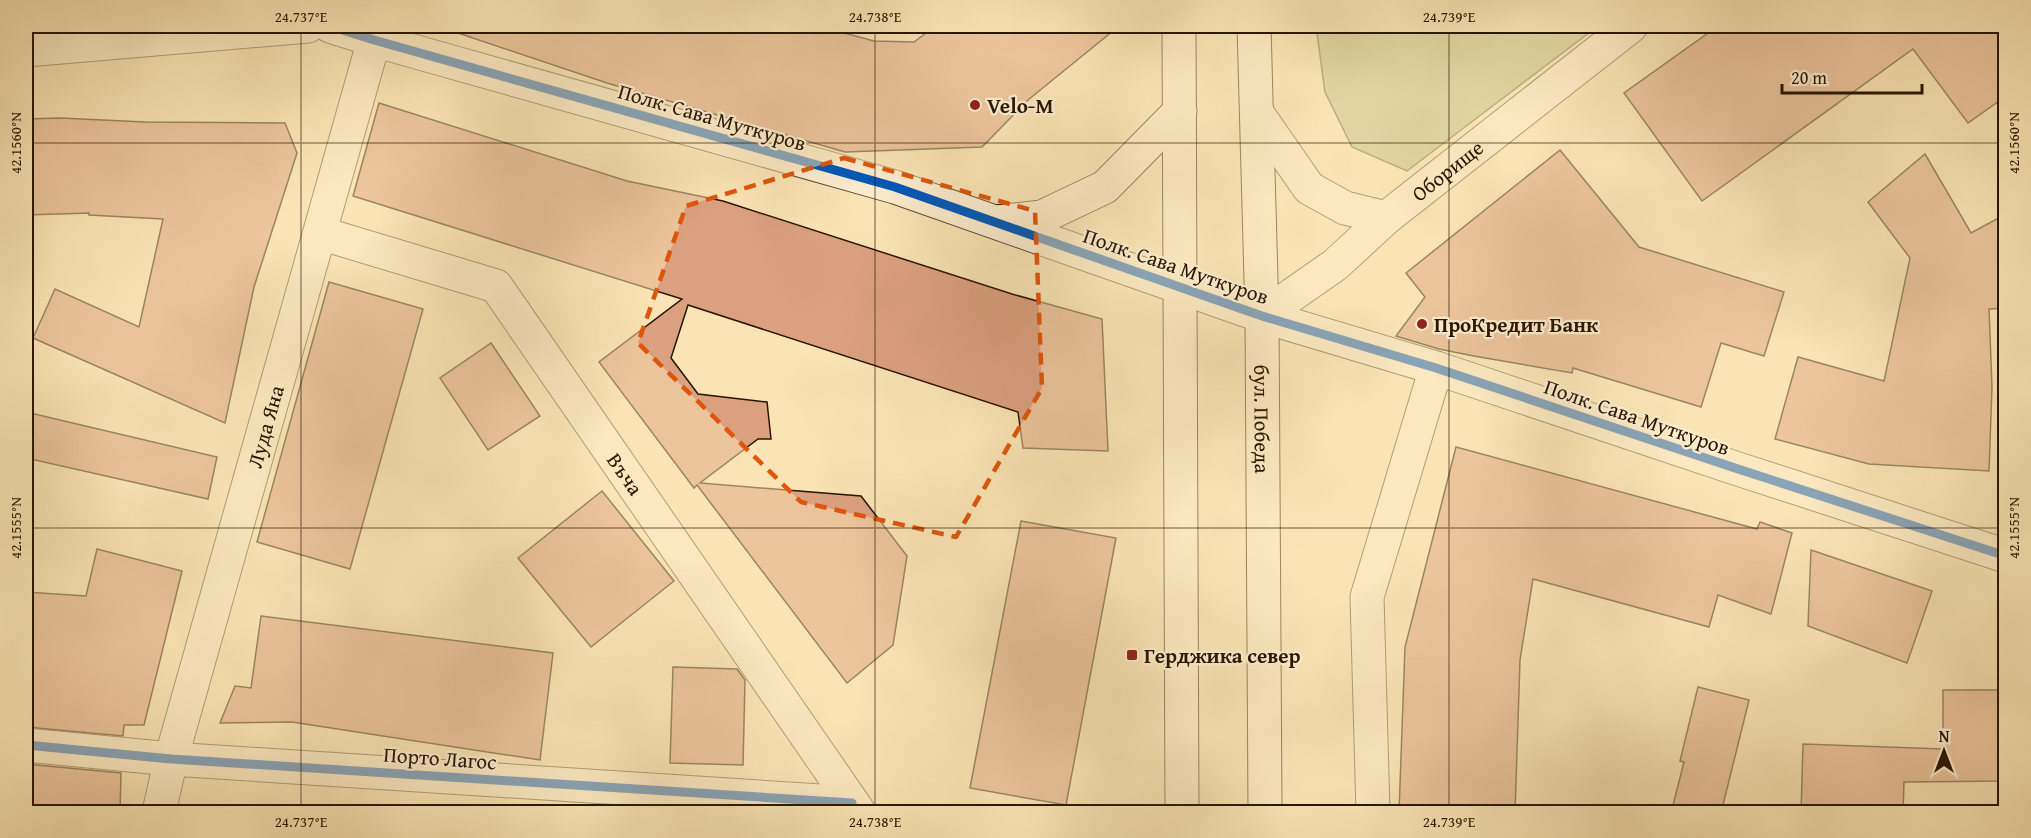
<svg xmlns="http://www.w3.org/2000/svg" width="2031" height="838" font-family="'Gentium Book Plus',serif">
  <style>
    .green { fill: #c0c48c; stroke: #746c46; stroke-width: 1.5 }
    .building { fill: #dba080; stroke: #281500; stroke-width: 1.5 }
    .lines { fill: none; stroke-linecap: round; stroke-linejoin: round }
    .street-casing { stroke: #5c492d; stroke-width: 35 }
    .secondary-casing { stroke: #281500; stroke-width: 35 }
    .street { stroke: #fcedcf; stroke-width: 33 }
    .secondary { stroke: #fcedcf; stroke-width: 33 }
    .cycleway-casing { stroke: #fcedcf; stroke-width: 13 }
    .cycleway { stroke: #0057b8; stroke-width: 9 }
    .marked { fill: none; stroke: #de560b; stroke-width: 4.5; stroke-dasharray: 12 8; stroke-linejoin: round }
    .ticks { fill: none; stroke: #281500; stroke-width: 1.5; stroke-opacity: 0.45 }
    .poi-dot { fill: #8f2418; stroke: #fcedcf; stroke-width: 2 }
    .labels { text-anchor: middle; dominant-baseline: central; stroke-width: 4.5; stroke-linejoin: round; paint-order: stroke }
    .poi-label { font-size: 21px; font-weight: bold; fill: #281500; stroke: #fcedcf; text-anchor: start }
    .street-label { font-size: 21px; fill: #281500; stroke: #fcedcf }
    .neatline { fill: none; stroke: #281500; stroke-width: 2 }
    .ticks-label { font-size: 15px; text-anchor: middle; fill: #281500 }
  </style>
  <rect width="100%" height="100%" fill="#fae4b5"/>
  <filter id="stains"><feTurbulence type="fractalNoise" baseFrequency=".00333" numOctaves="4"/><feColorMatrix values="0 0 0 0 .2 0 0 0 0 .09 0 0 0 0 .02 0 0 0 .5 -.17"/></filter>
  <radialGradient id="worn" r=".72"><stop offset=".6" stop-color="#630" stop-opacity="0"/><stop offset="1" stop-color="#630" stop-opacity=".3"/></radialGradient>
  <path class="green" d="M1316 26H1598L1407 171 1352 147 1325 92Z"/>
  <g class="building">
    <path d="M456 26H818L874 41 914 42 935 26H1119L1028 100 982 147 845 152 607 83 455 32Z"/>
    <path d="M1718 26H1995L2006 39V96L1968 123 1913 49 1702 201 1624 93Z"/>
    <path d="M379 103 627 181 723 201 1012 294 1102 319 1108 451 1023 448 1018 412 688 305 671 358 698 394 767 402 771 439H758L700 483 861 496 907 556 893 645 847 683 697 485 694 488 599 362 682 299 353 196Z"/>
    <path d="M60 118 145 122 285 123 297 153 254 287 225 423 33 338 55 289 139 327 163 219 89 215V213L26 215V119Z"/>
    <path d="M1560 150 1639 247 1784 292 1764 356 1721 343 1701 407 1573 368 1572 373 1474 356 1439 349 1396 336 1425 297 1406 273Z"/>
    <path d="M1925 154 1971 233 2006 214V308L1989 309 1992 387 1989 471 1869 464 1775 439 1798 357 1884 381 1910 258 1868 202Z"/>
    <path d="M329 282 423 309 350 569 257 542Z"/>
    <path d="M491 343 540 416 488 450 440 378Z"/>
    <path d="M26 412 217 457 208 499 26 458Z"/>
    <path d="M1456 447 1757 529 1760 522 1792 533 1771 614 1718 595 1709 627 1533 579 1520 660 1515 813H1399L1405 647Z"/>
    <path d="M602 491 674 581 591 647 518 558Z"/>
    <path d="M1021 521 1116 538 1066 805 970 788Z"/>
    <path d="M97 549 182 571 144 725H124L123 736 26 727V592L86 596Z"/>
    <path d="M1811 550 1932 591 1907 663 1808 626Z"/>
    <path d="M261 616 553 653 540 760 292 722 220 723 235 686 251 688Z"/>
    <path d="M673 667 737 669 745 680 743 765 670 763Z"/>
    <path d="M1698 687 1749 700 1721 813H1671L1684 762 1680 761Z"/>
    <path d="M1943 690H2006V781L1904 782 1903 813H1801L1803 744 1943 749Z"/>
    <path d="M26 764 121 773 120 813H26Z"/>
  </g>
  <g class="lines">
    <defs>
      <g id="street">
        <path d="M330 26 374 40 895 187 1262 316 1436 368 1735 468 2006 556"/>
        <path d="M26 50 308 26"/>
        <path d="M1257 113 1309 188 1345 208 1386 218"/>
        <path id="s1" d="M320 233 496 286 859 812"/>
        <path id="s2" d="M1262 316 1335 265 1386 218 1631 26"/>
        <path d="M26 745 171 759 852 803"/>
        <path id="s3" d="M159 812 171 759 374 40"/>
        <path d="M1373 812 1367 597 1436 368"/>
      </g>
      <g id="secondary">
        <path d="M1179 26 1182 812"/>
        <path id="s4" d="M1254 26 1262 316 1265 812"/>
        <path d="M997 222 1042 217 1105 187 1180 111"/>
      </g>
    </defs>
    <use href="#street" class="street-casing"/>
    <use href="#secondary" class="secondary-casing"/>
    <use href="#street" class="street"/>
    <use href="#secondary" class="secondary"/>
    <defs>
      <g id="cycleway">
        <path d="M330 26 374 40 895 187 1262 316 1436 368 1735 468 2006 556"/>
        <path d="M26 745 171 759 852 803"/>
      </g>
    </defs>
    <use href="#cycleway" class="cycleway-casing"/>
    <use href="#cycleway" class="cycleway"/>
  </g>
  <path d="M0 0H2031V838H0ZM844 158 1035 211 1042 388 956 537 801 502 638 343 686 206Z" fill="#fae4b5" fill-opacity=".55" fill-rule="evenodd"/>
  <path class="marked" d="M844 158 1035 211 1042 388 956 537 801 502 638 343 686 206Z"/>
  <path class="ticks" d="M301 26V812M875 26V812M1449 26V812M26 143H2006M26 528H2006"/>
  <g class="poi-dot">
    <circle cx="975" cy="105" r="6"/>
    <circle cx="1422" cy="324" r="6"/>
    <rect x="1126" y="649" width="12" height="12" rx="3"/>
  </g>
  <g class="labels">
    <g class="poi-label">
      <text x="987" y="105">Velo-M</text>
      <text x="1434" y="324">ПроКредит Банк</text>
      <text x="1144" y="655">Герджика север</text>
    </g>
    <g class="street-label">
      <text transform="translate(712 117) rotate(16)">Полк. Сава Муткуров</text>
      <text stroke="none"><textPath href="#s2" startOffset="236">Оборище</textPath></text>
      <text transform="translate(1176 266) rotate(19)">Полк. Сава Муткуров</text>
      <text transform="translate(1637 417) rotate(19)">Полк. Сава Муткуров</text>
      <text stroke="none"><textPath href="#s4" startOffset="393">бул. Победа</textPath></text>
      <text stroke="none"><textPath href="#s3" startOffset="400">Луда Яна</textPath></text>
      <text stroke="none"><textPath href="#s1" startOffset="412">Въча</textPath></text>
      <text transform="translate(440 758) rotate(4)">Порто Лагос</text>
    </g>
  </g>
  <rect width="2031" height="838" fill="none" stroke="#fae4b5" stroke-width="66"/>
  <g transform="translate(1944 751)" stroke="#fcedcf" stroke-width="4.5" paint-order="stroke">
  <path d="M0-4.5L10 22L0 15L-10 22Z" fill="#281500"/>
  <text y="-9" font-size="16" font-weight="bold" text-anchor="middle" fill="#281500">N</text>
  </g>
  <path d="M1782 84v9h140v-9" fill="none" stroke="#281500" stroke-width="3"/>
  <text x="1791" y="84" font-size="18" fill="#281500" stroke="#fcedcf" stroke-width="4.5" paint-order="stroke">20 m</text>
  <rect x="33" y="33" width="1965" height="772" class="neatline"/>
  <g class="ticks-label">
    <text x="301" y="22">24.737°E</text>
    <text x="875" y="22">24.738°E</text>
    <text x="1449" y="22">24.739°E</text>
    <text transform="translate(16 143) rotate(-90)" y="5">42.1560°N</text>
    <text transform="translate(2014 143) rotate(-90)" y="5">42.1560°N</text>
    <text transform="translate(16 528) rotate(-90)" y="5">42.1555°N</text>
    <text transform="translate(2014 528) rotate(-90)" y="5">42.1555°N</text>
    <text x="301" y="827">24.737°E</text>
    <text x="875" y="827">24.738°E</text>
    <text x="1449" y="827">24.739°E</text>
  </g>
  <rect width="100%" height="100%" filter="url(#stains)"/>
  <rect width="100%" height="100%" fill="url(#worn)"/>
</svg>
